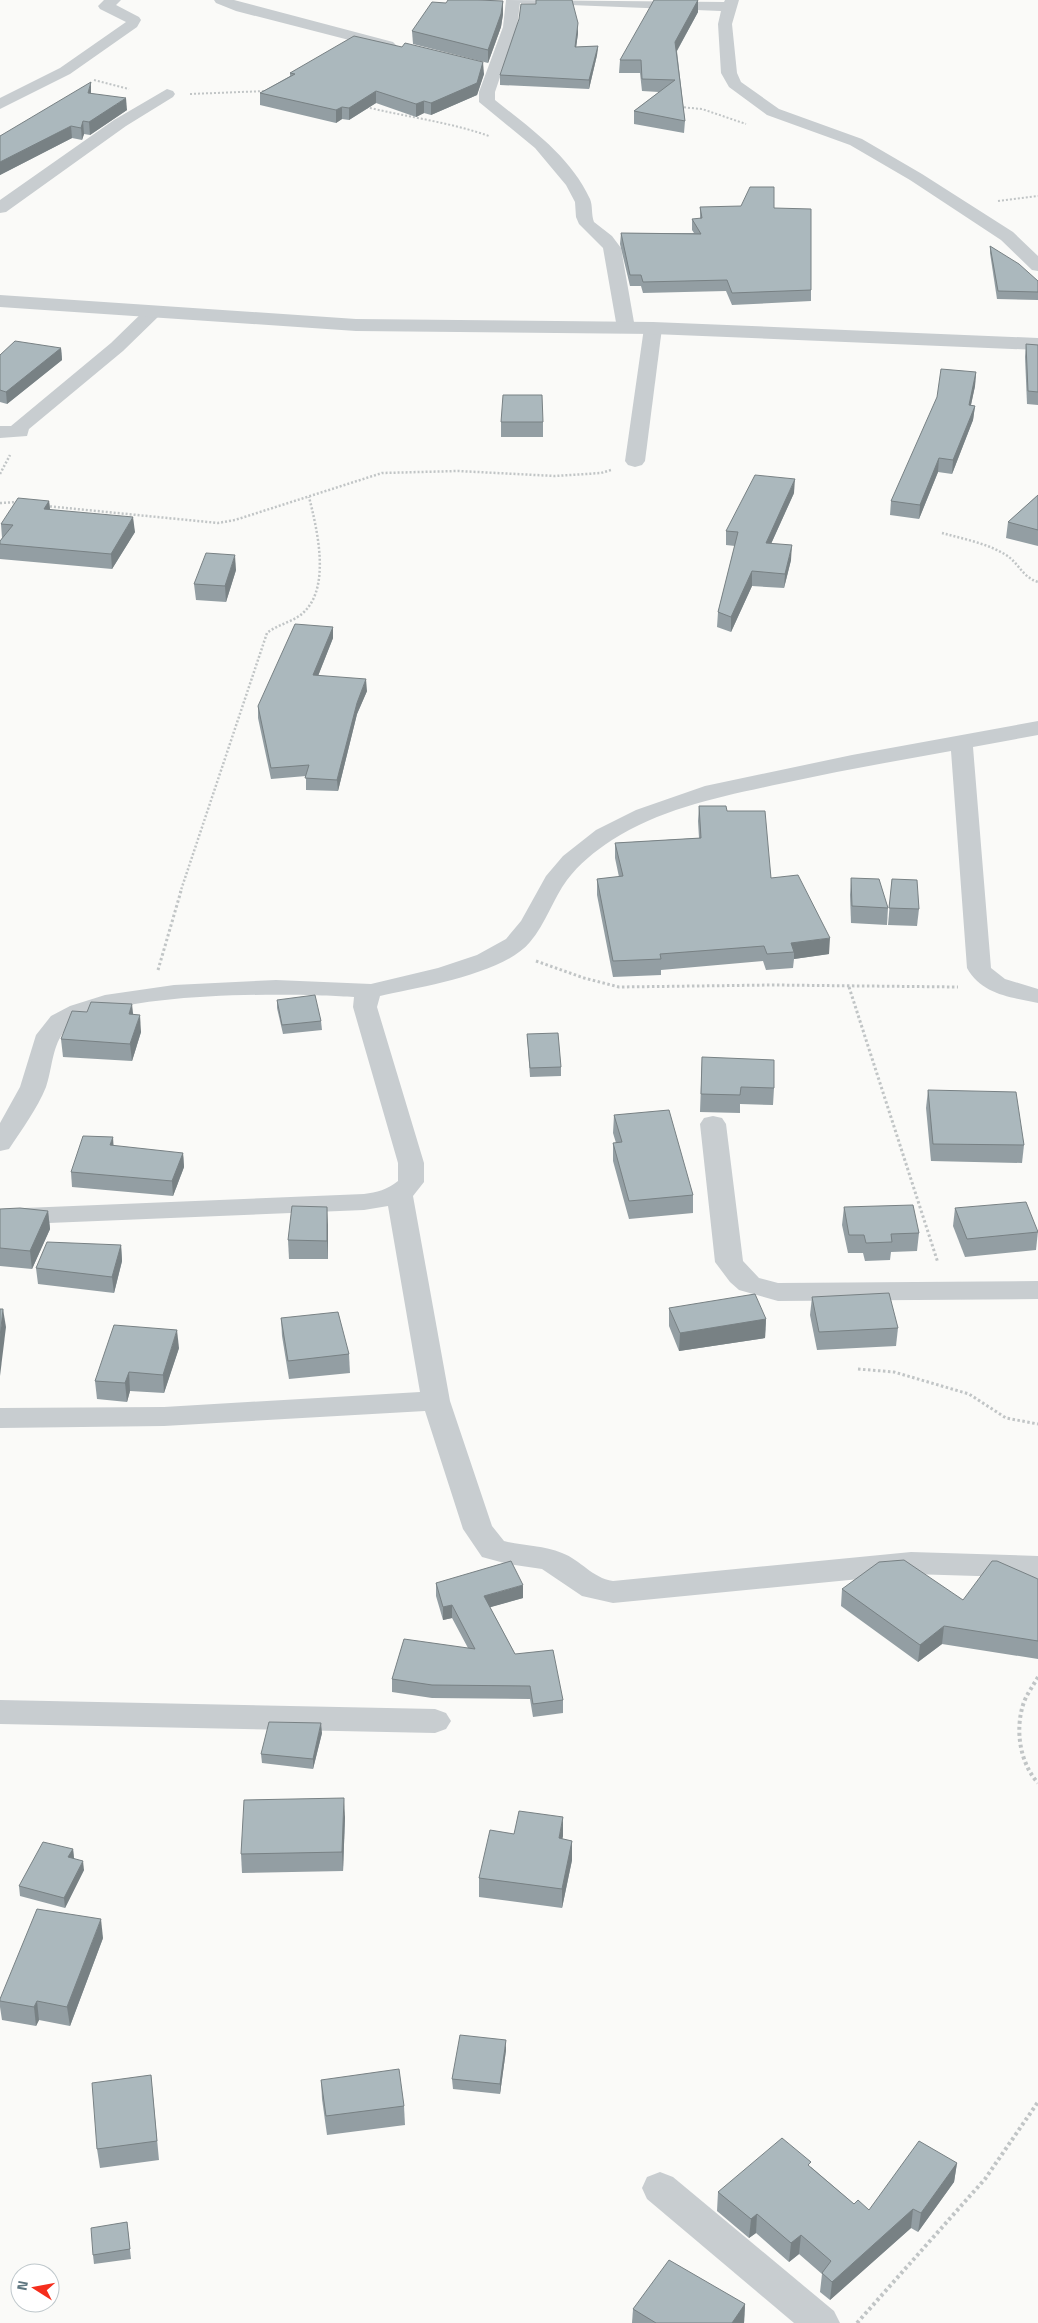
<svg xmlns="http://www.w3.org/2000/svg" width="1038" height="2323" font-family="'Titillium Web',sans-serif">
  <style>
    .lines { fill: none; stroke-linecap: round; stroke-linejoin: round }
    .path-far3 { stroke: #c1c5c6; stroke-width: 2; stroke-dasharray: 2 2; stroke-linecap: butt }
    .path-far2 { stroke: #c1c5c6; stroke-width: 2.5; stroke-dasharray: 2 2; stroke-linecap: butt }
    .path-far1 { stroke: #c1c5c6; stroke-width: 3; stroke-dasharray: 2.5 2.5; stroke-linecap: butt }
    .path { stroke: #c1c5c6; stroke-width: 4; stroke-dasharray: 3 3; stroke-linecap: butt }
    .minor { fill: #c8cdd0; fill-rule: evenodd }
    .tertiary { fill: #c8cdd0; fill-rule: evenodd }
    .wall { fill: #939ea3 }
    .shaded-wall { fill: #788184 }
    .building { fill: #abb8bd; stroke: #788184 }
  </style>
  <rect width="100%" height="100%" fill="#fafaf8"/>
  <g class="lines">
    <g class="path-far3">
      <path d="M94 80 129 89"/>
      <path d="M190 94 266 91"/>
      <path d="M366 107C407 117 449 122 489 136"/>
      <path d="M680 107 702 109 746 124"/>
      <path d="M998 201 1038 196"/>
    </g>
    <g class="path-far2">
      <path d="M0 474 10 455"/>
      <path d="M0 503 18 502"/>
      <path d="M46 506 218 523 235 520 382 473 458 471 555 476 601 473 611 470"/>
      <path d="M942 533C963 539 987 543 1006 555 1019 563 1022 577 1038 582"/>
      <path d="M180 893 267 633C278 624 294 622 304 612 331 586 317 529 309 497"/>
    </g>
    <g class="path-far1">
      <path d="M536 961 584 978 619 987 773 985 958 987"/>
      <path d="M158 970 181 891"/>
      <path d="M849 987 938 1263"/>
      <path d="M858 1369 894 1372 969 1394 1006 1418 1038 1424"/>
    </g>
    <g class="path">
      <path d="M1038 1677C1033 1686 1026 1695 1023 1705 1015 1731 1020 1763 1038 1783"/>
      <path d="M857 2323 985 2179 1038 2102"/>
    </g>
    <g class="minor">
      <path d="M104 0H121L116 5 139 17 141 20 137 27 70 74 0 109V98L60 68 126 22 100 9 98 6Z"/>
      <path d="M214 0H234L393 42 396 45 388 50 236 11 216 3Z"/>
      <path d="M506 0 724 2 725 0H739L732 24 737 73 741 82 779 109 862 139 922 174 1013 232 1038 256V271L1032 270 1001 240 910 180 850 145 767 115 729 87 721 73 718 24 721 11 520 3 517 27 495 92V100C531 129 570 156 590 199 593 206 591 214 594 222L612 236 621 248 635 328 632 332H620L617 328 603 248 579 224 576 217 575 202 566 185 535 148 479 102V92L503 27Z"/>
      <path d="M167 89 173 91 175 94 173 97 126 126 6 212 0 213V200L114 120Z"/>
      <path d="M154 306 160 307 163 311 160 315 123 351 29 429 27 436 0 438V426H11L111 343 148 307Z"/>
      <path d="M653 323 659 324 662 328 645 461 642 465 635 467 628 465 625 461 644 328 647 324Z"/>
      <path d="M1038 721V735L973 747 991 968 1005 979 1038 989V1003C1011 997 982 995 967 968L951 751C895 761 839 771 784 783 724 796 664 807 612 840 595 851 579 864 567 880 553 899 546 923 530 942 504 974 420 987 380 996L377 1007 424 1163V1182L413 1196 450 1401 492 1526 504 1541C523 1546 543 1545 562 1553 581 1560 592 1578 613 1581L911 1552 1038 1556V1578L911 1574 613 1603 582 1596 542 1569 508 1564 482 1557 463 1529 425 1411 164 1426 0 1428V1408L164 1407 420 1392 388 1206 364 1210 0 1225V1209L364 1194C377 1192 387 1190 398 1181V1163L353 1007 354 997C300 993 94 989 63 1033 52 1048 52 1070 46 1087 37 1109 22 1129 9 1149L0 1151V1123L20 1087 36 1035 51 1016 70 1006 105 995 174 985 276 980 371 984 438 968 477 955 506 939 521 921 546 876 563 856 596 830 636 810 705 786 852 755Z"/>
      <path d="M713 1116 722 1118 726 1124 743 1261 759 1278 778 1283 1038 1281V1299L778 1301 739 1290 730 1282 715 1262 700 1124 704 1118Z"/>
      <path d="M0 1700 435 1709 446 1713 451 1721 446 1729 435 1733 0 1724Z"/>
      <path d="M660 2172 673 2177 834 2311 840 2323H794L647 2199 642 2188 647 2177Z"/>
    </g>
    <path class="tertiary" d="M0 295 356 319 653 322 1038 338V350L653 334 356 331 0 307Z"/>
  </g>
  <g class="wall">
    <path d="M698 0V12L677 51 685 121 684 133 634 124V111L659 92 642 91 640 73H619L620 60Z"/>
    <path d="M503 1V14L501 27 488 63 413 44 412 31 446 3Z"/>
    <path d="M578 33 576 47 598 46 597 55 589 89 500 85V75Z"/>
    <path d="M290 73 484 74 477 95 431 115 424 113 416 117 376 103 349 120 342 119 336 123 260 105V93L290 76Z"/>
    <path d="M91 94 127 110 90 135 84 134 82 140 72 138 0 175V136Z"/>
    <path d="M700 207 774 208 811 290V301L732 305 726 291 643 293 641 286H630L620 244 621 233H694L692 230V219H700Z"/>
    <path d="M990 246 1038 281V300L997 299 990 253Z"/>
    <path d="M1026 344 1038 345V405L1027 404 1025 357Z"/>
    <path d="M61 348 62 360 7 404 0 402V355Z"/>
    <path d="M976 372 975 386 971 405 975 406 973 420 952 474 938 472 919 519 890 515 891 501Z"/>
    <rect x="501" y="422" width="42" height="15"/>
    <path d="M794 493 771 544 791 560 784 588 752 586 731 632 717 627 718 612 735 546 726 545V531Z"/>
    <path d="M1038 495V546L1006 538 1008 522Z"/>
    <path d="M49 501 50 510 135 532 112 569 0 559V541L2 538 1 524Z"/>
    <path d="M236 570 226 602 196 600 194 584Z"/>
    <path d="M333 627V638L318 676 367 691 357 714 338 791 306 790V776L271 779 258 718V706Z"/>
    <path d="M699 806 727 811 771 878 829 954 794 959 793 968 766 970 763 961 661 970V975L613 977 597 895V879L619 877 615 858V843L699 838 698 821Z"/>
    <path d="M851 878 888 908 887 925 851 923 850 895Z"/>
    <path d="M892 879 919 909 917 926 888 925Z"/>
    <path d="M277 1000 321 1021 322 1030 283 1034 277 1008Z"/>
    <path d="M133 1014 141 1032 132 1061 63 1057 61 1039Z"/>
    <path d="M527 1034 561 1067V1076L530 1077Z"/>
    <path d="M702 1057 774 1088 773 1105 740 1104V1113L700 1112Z"/>
    <path d="M928 1090 1024 1145 1022 1163 931 1161 926 1108Z"/>
    <path d="M614 1115 693 1195V1213L629 1219 613 1161V1143H616L613 1133Z"/>
    <path d="M183 1153 184 1167 173 1196 72 1187 71 1172Z"/>
    <path d="M844 1207 919 1233 917 1251 891 1252 890 1260 865 1261 863 1253H848L842 1225Z"/>
    <path d="M955 1208 1038 1231 1036 1250 965 1257 953 1226Z"/>
    <path d="M0 1209 48 1211 50 1229 32 1269 0 1266Z"/>
    <path d="M328 1225V1259H289L288 1240Z"/>
    <path d="M121 1245 122 1261 114 1293 38 1284 36 1268Z"/>
    <path d="M812 1297 898 1328 896 1346 817 1350 810 1315Z"/>
    <path d="M669 1308 766 1319 765 1338 679 1351 669 1326Z"/>
    <path d="M281 1318 349 1354 350 1373 289 1379 282 1336Z"/>
    <path d="M179 1348 164 1393 130 1391 127 1402 97 1399 95 1381Z"/>
    <path d="M1038 1579V1659L942 1644 918 1662 841 1606 842 1589 963 1600Z"/>
    <path d="M436 1583 523 1598 490 1607 515 1654 563 1700V1713L533 1717 530 1699 432 1698 392 1692V1679L468 1648 452 1618 443 1620 436 1596Z"/>
    <path d="M322 1733 313 1769 262 1763 261 1754Z"/>
    <path d="M345 1817 343 1871 242 1873 241 1854Z"/>
    <path d="M514 1834 563 1836 562 1839 572 1841V1860L562 1908 479 1897V1878Z"/>
    <path d="M73 1849 74 1858 84 1870 65 1908 20 1896 19 1886Z"/>
    <path d="M103 1938 70 2026 39 2020 36 2026 2 2020 0 2007V1999Z"/>
    <path d="M506 2050 500 2094 453 2089 452 2079Z"/>
    <path d="M151 2075 159 2160 100 2168 97 2149Z"/>
    <path d="M321 2080 404 2106 405 2125 327 2135 322 2099Z"/>
    <path d="M957 2163 954 2182 918 2232 911 2228 830 2300 820 2292 822 2274 799 2254 789 2262 756 2233 749 2238 717 2211 718 2192 811 2167 854 2204 869 2210Z"/>
    <path d="M127 2222 131 2259 94 2264 93 2255Z"/>
    <path d="M745 2304 744 2323H632L633 2309Z"/>
  </g>
  <g class="shaded-wall">
    <path d="M698 0V12L675 54V42Z"/>
    <path d="M503 1V14L501 27 488 63V50Z"/>
    <path d="M578 23V33L575 56V47Z"/>
    <path d="M598 46 597 55 589 89V80Z"/>
    <path d="M483 62 484 74 477 95 431 115V103Z"/>
    <path d="M91 82V94L88 93Z"/>
    <path d="M376 91V103L349 120V108Z"/>
    <path d="M126 98 127 110 90 135 89 122Z"/>
    <path d="M424 101V113L416 117V104Z"/>
    <path d="M342 107V119L336 123V110Z"/>
    <path d="M83 121 84 134 82 140 81 128Z"/>
    <path d="M71 126 72 138 0 175V162Z"/>
    <path d="M61 348 62 360 7 404 6 392Z"/>
    <path d="M976 372 975 386 968 418 969 405Z"/>
    <path d="M975 406 973 420 952 474 953 460Z"/>
    <path d="M939 458 938 472 919 519 920 505Z"/>
    <path d="M795 479 794 493 765 557 766 543Z"/>
    <path d="M49 501 51 517 44 509Z"/>
    <path d="M133 517 135 532 112 569 111 554Z"/>
    <path d="M792 545 791 560 784 588 785 574Z"/>
    <path d="M235 555 236 570 226 602 225 586Z"/>
    <path d="M752 571V586L731 632V617Z"/>
    <path d="M333 627V638L314 686 313 675Z"/>
    <path d="M366 679 367 691 357 714 338 791 337 780 357 703Z"/>
    <path d="M830 938 829 954 794 959V952L791 943Z"/>
    <path d="M132 1004 134 1022 129 1014Z"/>
    <path d="M140 1015 141 1032 132 1061 130 1044Z"/>
    <path d="M113 1137 114 1152 110 1145Z"/>
    <path d="M183 1153 184 1167 173 1196 172 1181Z"/>
    <path d="M327 1207 328 1225V1259L327 1241Z"/>
    <path d="M48 1211 50 1229 32 1269 30 1251Z"/>
    <path d="M121 1245 122 1261 114 1293 112 1277Z"/>
    <path d="M3 1309 6 1327 0 1376V1337Z"/>
    <path d="M766 1319 765 1338 679 1351 680 1333Z"/>
    <path d="M177 1330 179 1348 164 1393 163 1375Z"/>
    <path d="M129 1372 130 1391 127 1402 125 1383Z"/>
    <path d="M523 1585V1598L484 1609V1596Z"/>
    <path d="M452 1605V1618L443 1620V1607Z"/>
    <path d="M944 1626 942 1644 918 1662 920 1645Z"/>
    <path d="M321 1723 322 1733 313 1769V1759Z"/>
    <path d="M344 1798 345 1817 343 1871 342 1852Z"/>
    <path d="M563 1817V1836L558 1857 559 1838Z"/>
    <path d="M572 1841V1860L562 1908V1889Z"/>
    <path d="M73 1849 74 1859 68 1857Z"/>
    <path d="M83 1861 84 1870 65 1908 64 1898Z"/>
    <path d="M101 1919 103 1938 70 2026 67 2007Z"/>
    <path d="M37 2001 39 2020 36 2026 34 2007Z"/>
    <path d="M506 2040V2050L500 2094V2084Z"/>
    <path d="M957 2163 954 2182 918 2232 921 2213Z"/>
    <path d="M913 2209 911 2228 830 2300 832 2282Z"/>
    <path d="M757 2214 756 2233 749 2238 751 2219Z"/>
    <path d="M801 2235 799 2254 789 2262 791 2243Z"/>
    <path d="M745 2304 744 2323H732Z"/>
  </g>
  <g class="building">
    <path d="M448 0H478L503 1 501 14 488 50 412 31 432 2 446 3Z"/>
    <path d="M536 0H572L578 23 575 47 598 46 589 80 500 75 519 19 521 4H536Z"/>
    <path d="M654 0H698L675 42 685 121 634 111 675 80 642 79 641 60H620Z"/>
    <path d="M354 36 402 47 405 43 483 62 477 83 431 103 424 101 416 104 376 91 349 108 342 107 336 110 260 93 295 74 290 73Z"/>
    <path d="M91 82 88 93 126 98 89 122 83 121 81 128 71 126 0 162V136Z"/>
    <path d="M750 187H774V208L811 209V290L732 293 727 280 643 282 641 275H630L621 233 701 234 692 219 702 218 700 207 741 206Z"/>
    <path d="M990 246 1019 264 1038 281V292L998 291Z"/>
    <path d="M15 341 61 348 6 392 0 390V355Z"/>
    <path d="M1026 344 1038 345V392L1028 391Z"/>
    <path d="M941 369 976 372 969 405 975 406 953 460 939 458 920 505 891 501 937 397Z"/>
    <path d="M503 395H542L543 422H501Z"/>
    <path d="M755 475 795 479 766 543 792 545 785 574 752 571 731 617 718 612 738 532 726 531Z"/>
    <path d="M1038 495V530L1008 522Z"/>
    <path d="M18 498 49 501 44 509 133 517 111 554 0 544V541L13 525 1 524Z"/>
    <path d="M206 553 235 555 225 586 194 584Z"/>
    <path d="M295 624 333 627 313 675 366 679 357 703 337 780 305 778 309 765 271 768 258 706Z"/>
    <path d="M699 806H726L727 811H765L771 878 798 875 830 938 791 943 794 952 767 954 764 946 660 954 661 959 613 961 597 879 623 876 615 843 701 838Z"/>
    <path d="M851 878 879 879 888 908 852 906Z"/>
    <path d="M892 879 917 880 919 909 889 908Z"/>
    <path d="M315 995 321 1021 282 1025 277 1000Z"/>
    <path d="M91 1002 132 1004 129 1014 140 1015 130 1044 61 1039 72 1011 87 1012Z"/>
    <path d="M558 1033 561 1067 530 1068 527 1034Z"/>
    <path d="M702 1057 774 1060V1088L741 1087 740 1095 701 1094Z"/>
    <path d="M928 1090 1016 1092 1024 1145 933 1144Z"/>
    <path d="M669 1110 693 1195 629 1201 613 1143 622 1142 614 1115Z"/>
    <path d="M83 1136 113 1137 110 1145 183 1153 172 1181 71 1172Z"/>
    <path d="M1026 1202 1038 1232 967 1239 955 1208Z"/>
    <path d="M913 1205 919 1233 891 1234 892 1242 866 1243 864 1235H849L844 1207Z"/>
    <path d="M292 1206 327 1207V1241L288 1240Z"/>
    <path d="M20 1208 48 1211 30 1251 0 1248V1209Z"/>
    <path d="M47 1242 121 1245 112 1277 36 1268Z"/>
    <path d="M889 1293 898 1328 819 1332 812 1297Z"/>
    <path d="M755 1294 766 1319 680 1333 669 1308Z"/>
    <path d="M0 1309H3L0 1337Z"/>
    <path d="M338 1312 349 1354 288 1361 281 1318Z"/>
    <path d="M114 1325 177 1330 163 1375 129 1372 125 1383 95 1381Z"/>
    <path d="M904 1560 963 1600 992 1561H997L1038 1579V1641L944 1626 920 1645 842 1589 879 1562Z"/>
    <path d="M511 1561 523 1585 484 1596 515 1654 553 1650 563 1700 533 1704 530 1686 432 1685 392 1679 404 1639 475 1649 452 1605 443 1607 436 1583Z"/>
    <path d="M269 1722 321 1723 313 1759 261 1754Z"/>
    <path d="M344 1798 342 1852 241 1854 244 1800Z"/>
    <path d="M519 1811 563 1817 559 1838 572 1841 562 1889 479 1878 490 1830 514 1834Z"/>
    <path d="M43 1842 73 1849 68 1857 83 1861 64 1898 19 1886Z"/>
    <path d="M37 1909 101 1919 67 2007 37 2001 34 2007 0 2001V1999Z"/>
    <path d="M460 2035 506 2040 500 2084 452 2079Z"/>
    <path d="M399 2069 404 2106 326 2116 321 2080Z"/>
    <path d="M151 2075 157 2141 97 2149 92 2083Z"/>
    <path d="M782 2138 811 2162 808 2165 854 2204 858 2200 869 2210 919 2141 957 2163 921 2213 913 2209 832 2282 822 2273 831 2261 801 2235 791 2243 757 2214 751 2219 718 2192Z"/>
    <path d="M127 2222 130 2249 93 2255 91 2228Z"/>
    <path d="M669 2260 745 2304 732 2323H656L633 2309Z"/>
  </g>
  <g transform="translate(35 2288) rotate(281)"><circle r="24" fill="#ffffff" stroke="#bfc8cc"/>
  <path d="M0-4L9 19L0 12L-9 19Z" fill="#f52e1d"/>
  <text y="-8" font-size="14" font-weight="bold" text-anchor="middle" fill="#5e7680">N</text>
  </g>
</svg>
